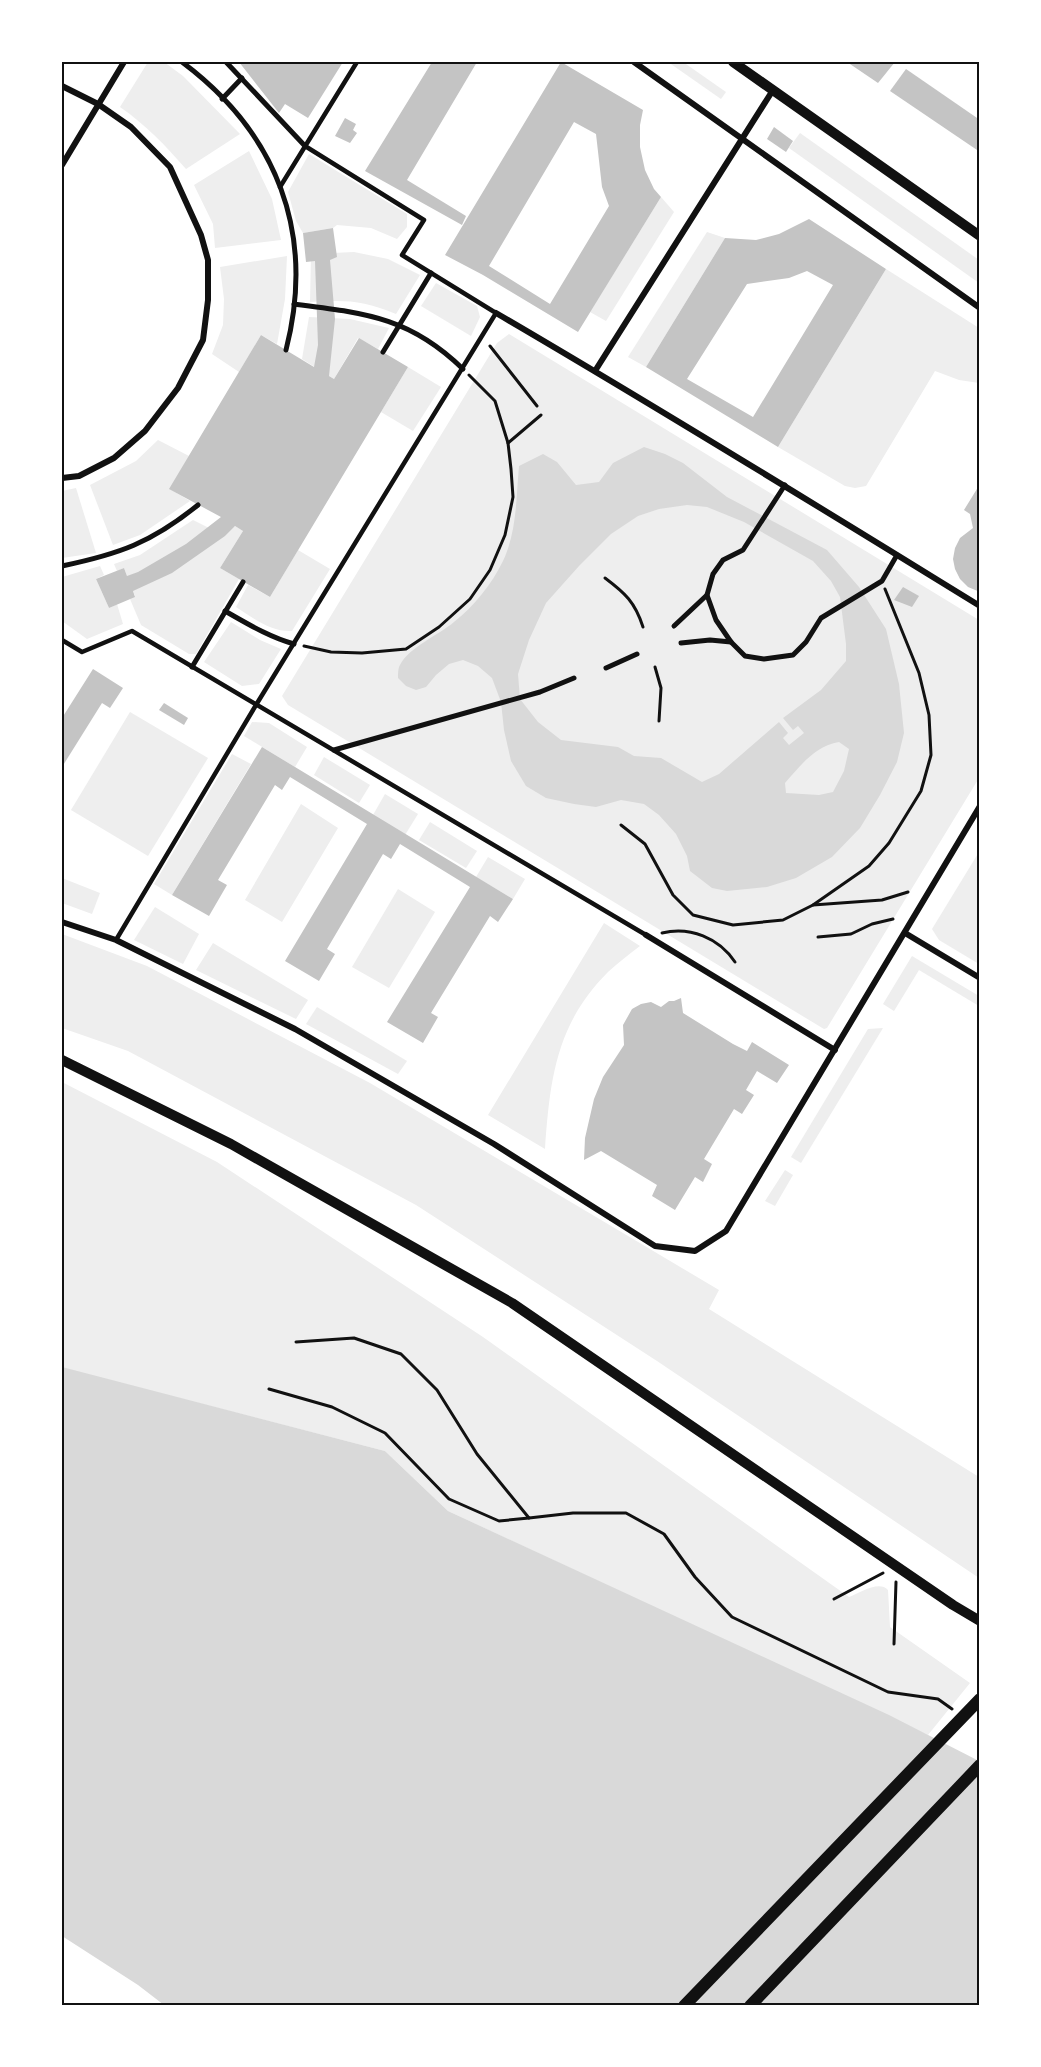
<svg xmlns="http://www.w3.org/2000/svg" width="1041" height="2067" font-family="'Nunito Sans',sans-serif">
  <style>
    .green { fill: #eee }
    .water { fill: #d9d9d9; fill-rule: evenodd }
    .building { fill: #c4c4c4; fill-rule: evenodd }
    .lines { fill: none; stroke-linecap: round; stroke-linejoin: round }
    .path { stroke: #111; stroke-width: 3 }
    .service { stroke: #111; stroke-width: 4.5 }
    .pedestrian { stroke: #111; stroke-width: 5 }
    .minor { stroke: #111; stroke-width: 6 }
    .tertiary { stroke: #111; stroke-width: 10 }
    .secondary { stroke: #111; stroke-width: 12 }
    .neatline { fill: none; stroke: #111; stroke-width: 2 }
  </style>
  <rect width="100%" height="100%" fill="#fff"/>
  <g class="green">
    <path d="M148 62H164L183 76 240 134 186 169C165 145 146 125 120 107Z"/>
    <path d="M668 62H683L726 92 721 99Z"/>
    <path d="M800 133 979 260V283L789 148Z"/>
    <path d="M249 151 272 199 281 240 215 248 213 224 194 185Z"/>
    <path d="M309 154 407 214V227L397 239 371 228 337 225 333 228 303 233 296 221 288 192Z"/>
    <path d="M661 197 674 212 606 321 590 312Z"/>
    <path d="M707 232 725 238 646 367 628 357Z"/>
    <path d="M354 252 388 259 420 275 396 314C362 300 347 300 310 302L311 254Z"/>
    <path d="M287 256 285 299 277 344 261 335 239 372 212 354 223 325 224 299 220 267Z"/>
    <path d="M886 269 979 328V383L959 380 935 371 866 486 855 488 845 486 778 447Z"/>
    <path d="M436 283 477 306 480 317 471 336 421 306Z"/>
    <path d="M309 317 350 319 389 328 378 349 358 338 334 379 302 359Z"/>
    <path d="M509 334 979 620V778L827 1028 824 1029 288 705 282 696 497 343Z"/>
    <path d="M408 367 441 387 413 431 381 412Z"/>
    <path d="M158 440 189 456 170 489 190 501 140 535 113 545 90 485 136 461Z"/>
    <path d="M76 488 96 553 62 558V491Z"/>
    <path d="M193 520 225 536 235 526 243 531 220 568 239 579 196 654H189L141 625 130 599 135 596 124 568 117 571 114 564 140 555Z"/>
    <path d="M298 550 330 569 292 631C271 632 253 618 236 607L248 585 270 597Z"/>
    <path d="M100 566 104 575 96 579 109 608 117 604 123 624 87 639 62 621V577Z"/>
    <path d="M231 622 260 640 281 649 259 684 242 686 204 662Z"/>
    <path d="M130 712 208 758 148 856 71 810Z"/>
    <path d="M252 722 269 723 307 747 295 767 244 736Z"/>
    <path d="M232 754 251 764 172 895 154 884Z"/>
    <path d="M324 757 370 785 359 803 314 775Z"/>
    <path d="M385 794 418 814 405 835 373 815Z"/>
    <path d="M301 804 338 828 282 922 245 900Z"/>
    <path d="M430 822 477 851 466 868 419 840Z"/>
    <path d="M979 852V964L939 940 932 929Z"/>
    <path d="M488 857 525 879 513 899 476 877Z"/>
    <path d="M62 878 100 893 92 914 62 903Z"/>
    <path d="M398 889 435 912 389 988 352 967Z"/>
    <path d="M155 907 199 934 183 964 134 940Z"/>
    <path d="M604 923 640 946C629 954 618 963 608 972 556 1024 550 1079 545 1149L488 1115Z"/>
    <path d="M62 934 147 966 370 1083 719 1290 709 1309 979 1477V1578L657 1361 416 1205 128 1051 62 1028Z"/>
    <path d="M213 943 308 1000 296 1019 196 970Z"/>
    <path d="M912 956 979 996V1006L919 970 894 1011 883 1004Z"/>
    <path d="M317 1007 407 1061 398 1074 306 1024Z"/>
    <path d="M883 1028 801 1163 791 1157 868 1029Z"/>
    <path d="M62 1082 217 1162 483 1337 849 1597C860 1593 879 1580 888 1590L890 1627 970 1683 928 1735 448 1511 385 1451 62 1368Z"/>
    <path d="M785 1170 793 1175 775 1206 765 1201Z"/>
  </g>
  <g class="water">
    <path d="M644 447 665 454 683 463 727 497 827 550 859 587 886 629 899 684 904 733 897 762 880 795 860 828 832 857 796 878 767 887 727 891 712 888 690 871 687 856 676 834 659 815 644 804 621 800 596 807 574 804 546 798 526 786 511 761 504 730 501 702 492 678 478 666 463 660 449 664 436 675 426 687 416 690 406 686 398 678C398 674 398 668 400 665 409 647 439 635 454 622 473 607 492 584 503 561 517 531 516 499 519 466L543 454 557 462 576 485 599 482 613 463ZM687 505 707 507 744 522 813 561 831 581 840 597 846 644V661L821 690 783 718 793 730 798 726 804 733 789 745 783 738 788 733 779 722 719 774 702 782 661 758 634 756 618 747 561 740 538 722 520 699 518 674 529 640 546 603 579 566 611 534 638 516 659 509ZM839 742 849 749 844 771 833 792 819 795 786 793 785 783C801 765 815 746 839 742Z"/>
    <path d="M62 1367 385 1451 448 1511 889 1715 979 1761V2005H164L138 1985 62 1936Z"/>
  </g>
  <g class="building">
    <path d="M239 62H343L308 118 285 104 279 113Z"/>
    <path d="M432 62H477L407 180 466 216 462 225 365 171Z"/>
    <path d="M561 62 643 110 640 125V147L645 170 654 189 661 197 578 332 483 275 445 255ZM574 122 596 134 602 187 609 206 550 304 489 266Z"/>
    <path d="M847 62H895L878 83Z"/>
    <path d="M906 69 980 120V152L890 91Z"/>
    <path d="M345 118 356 124 353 130 357 133 350 143 335 136Z"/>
    <path d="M774 127 793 141 786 152 767 139Z"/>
    <path d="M809 219 886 269 778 447 646 367 725 238 756 240 779 234ZM807 271 833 285 753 417 687 379 747 284 789 278Z"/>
    <path d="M333 228 337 257 330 260 335 319 329 376 334 379 359 338 408 367 270 597 220 568 243 531 235 526 225 536 172 573 133 591 135 597 109 608 96 579 124 568 127 576 138 572 186 544 221 517 169 489 261 335 314 367 318 345 315 261 306 262 303 233Z"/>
    <path d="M980 484V592L968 587 960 579 955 569 953 559 955 548 960 538 973 528 970 514 964 510Z"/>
    <path d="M903 587 919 596 912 607 894 600Z"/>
    <path d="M93 669 123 688 110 708 102 703 62 767V718Z"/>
    <path d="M164 703 188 718 184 725 159 710Z"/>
    <path d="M262 747 513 899 498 922 490 916 431 1013 438 1017 423 1043 387 1022 470 887 400 844 391 859 383 854 327 949 335 954 319 981 285 961 367 824 290 777 282 790 275 785 218 880 227 885 209 916 172 895Z"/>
    <path d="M681 998 683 1013 733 1044 747 1051 752 1042 789 1065 777 1083 757 1071 746 1090 754 1095 742 1114 734 1109 704 1159 712 1164 703 1182 695 1177 675 1210 652 1196 657 1185 601 1151 584 1160 585 1138 594 1099 603 1077 624 1045 623 1025 632 1009 641 1004 651 1002 661 1007 669 1001H674Z"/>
  </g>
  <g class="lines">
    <g class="path">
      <path d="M490 346 537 406"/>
      <path d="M508 443 541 415"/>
      <path d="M605 578C625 593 635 602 643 627"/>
      <path d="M304 646 331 652 362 653 406 649 439 627 470 599 490 570 505 535 513 497 511 469 508 443 495 401 469 375"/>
      <path d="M655 667 661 688 659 721"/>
      <path d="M621 825 645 844 673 895 693 915 733 925 783 920 813 905 869 866 889 843 921 791 931 755 929 715 919 673 885 589"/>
      <path d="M813 905 882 900 908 892"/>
      <path d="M662 933C690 926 719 938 735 962"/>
      <path d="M818 937 851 934 872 924 893 919"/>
      <path d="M296 1342 354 1338 401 1354 437 1390 477 1454 529 1518 573 1513H626L664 1534 695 1577 732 1617 888 1692 938 1699 952 1709"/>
      <path d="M269 1389 332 1407 385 1433 449 1499 499 1521 529 1518"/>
      <path d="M834 1599 883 1573"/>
      <path d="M894 1644 896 1582"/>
    </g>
    <g class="service">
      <path d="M280 187 357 62"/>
      <path d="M62 640 82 652 132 631 646 935"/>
      <path d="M116 940 256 705 496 313 402 255 424 220 305 146"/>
    </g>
    <g class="pedestrian">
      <path d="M182 62C277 133 316 233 286 350"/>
      <path d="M226 62 305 146"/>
      <path d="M222 99 242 78"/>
      <path d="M294 304C365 313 410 317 463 369"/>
      <path d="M383 352 431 273"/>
      <path d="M785 485 743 550 723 560 713 574 707 595 716 620 731 642 745 656 764 659 793 655 806 642 821 618 882 581 897 555"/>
      <path d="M62 566C119 554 151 543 198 505"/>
      <path d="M225 611C248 624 269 637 294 644"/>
      <path d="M674 626 707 595"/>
      <path d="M681 643 710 640 731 642"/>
      <path d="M192 667 243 582"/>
      <path d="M606 668 637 654"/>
      <path d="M334 750 540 692 574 678"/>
    </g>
    <g class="minor">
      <path d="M634 62 980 308"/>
      <path d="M62 86 98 104 131 127 170 167 201 235 208 260V300L203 340 178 388 145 431 114 458 79 476 62 478"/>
      <path d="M62 165 124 62"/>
      <path d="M496 313C659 408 819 507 980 606"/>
      <path d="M595 371 773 90"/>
      <path d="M62 922 116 940 295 1029 494 1144 655 1246 695 1251 726 1231 980 806"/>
      <path d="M905 933 980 978"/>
      <path d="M646 935 835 1050"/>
    </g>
    <g class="tertiary">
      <path d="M733 62 980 236"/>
      <path d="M62 1060 231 1144 512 1303 953 1605 980 1621"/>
    </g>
    <g class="secondary">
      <path d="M684 2006 980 1699"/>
      <path d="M750 2006 980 1765"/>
    </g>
  </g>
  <rect width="1041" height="2067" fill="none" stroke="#ffffff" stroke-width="126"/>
  <rect x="63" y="63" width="915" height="1941" class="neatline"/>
</svg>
